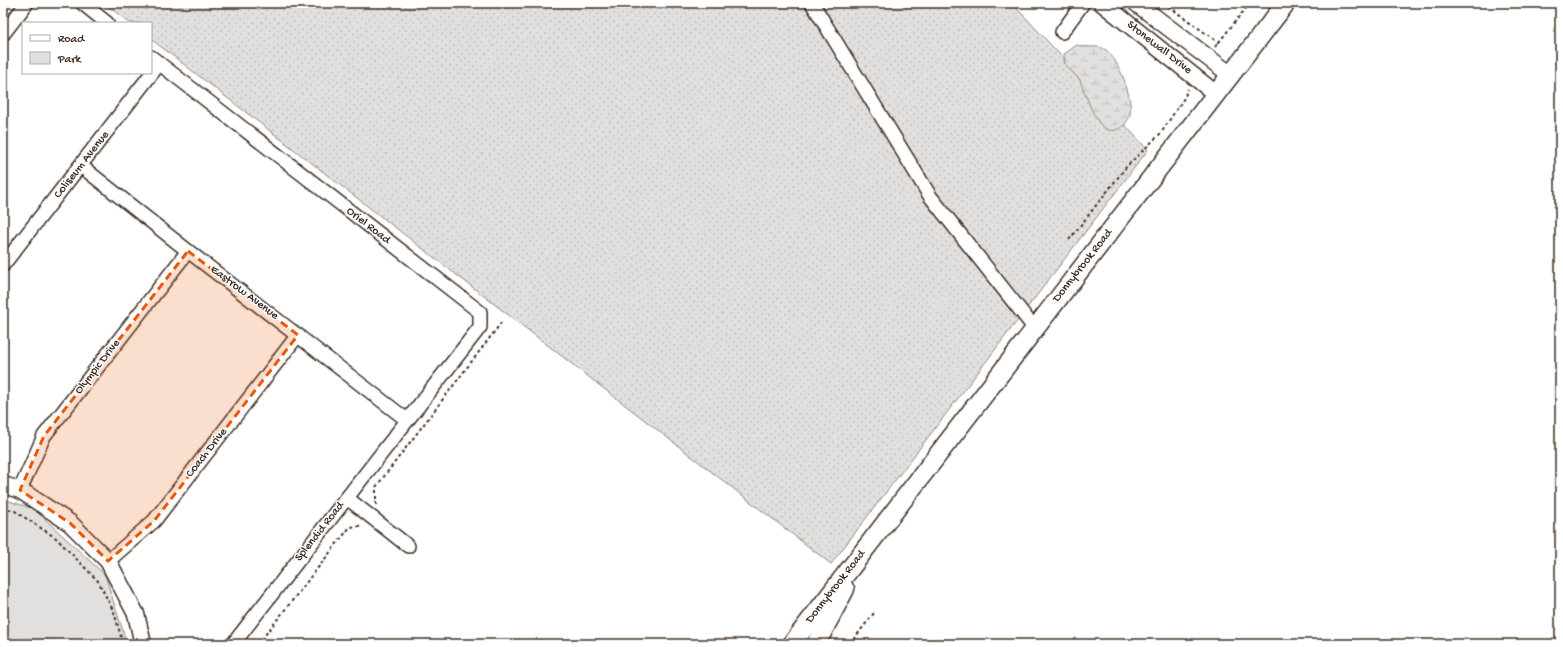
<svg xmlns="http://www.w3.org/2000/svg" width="1563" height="647" font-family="'Gochi Hand',sans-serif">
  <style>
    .grass { fill: url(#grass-dots); stroke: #8e857e }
    .wetland { fill: url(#wetland-marsh); stroke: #8e857e }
    .green { fill: #e2e0de; stroke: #8e857e }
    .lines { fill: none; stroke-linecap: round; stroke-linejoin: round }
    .minor-casing { stroke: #3b2a1e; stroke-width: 16 }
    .tertiary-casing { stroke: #3b2a1e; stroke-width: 19 }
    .secondary-casing { stroke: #3b2a1e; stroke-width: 21 }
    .path { stroke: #3b2a1e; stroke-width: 2; stroke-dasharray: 3 3; stroke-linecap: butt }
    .minor { stroke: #fff; stroke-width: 13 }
    .tertiary { stroke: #fff; stroke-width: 16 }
    .secondary { stroke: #fff; stroke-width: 18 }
    .marked { fill: #e8590c; fill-opacity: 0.2; stroke: #e8590c; stroke-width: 3; stroke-dasharray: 8 5; stroke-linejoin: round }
    .labels { text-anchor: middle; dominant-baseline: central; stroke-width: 3; stroke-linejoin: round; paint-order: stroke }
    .street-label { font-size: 12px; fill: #3b2a1e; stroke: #fff }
  </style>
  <defs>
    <pattern id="grass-dots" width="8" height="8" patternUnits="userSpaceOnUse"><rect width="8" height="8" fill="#e2e0de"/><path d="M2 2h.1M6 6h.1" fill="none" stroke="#c3c0be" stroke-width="1.8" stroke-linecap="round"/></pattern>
    <pattern id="wetland-marsh" width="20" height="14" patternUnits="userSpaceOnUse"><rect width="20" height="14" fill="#e2e0de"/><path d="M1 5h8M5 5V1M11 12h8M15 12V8" fill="none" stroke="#c3c0be"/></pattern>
  </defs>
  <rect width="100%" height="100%" fill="#fff"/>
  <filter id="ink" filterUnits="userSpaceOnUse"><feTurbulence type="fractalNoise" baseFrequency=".025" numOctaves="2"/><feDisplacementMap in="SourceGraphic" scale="8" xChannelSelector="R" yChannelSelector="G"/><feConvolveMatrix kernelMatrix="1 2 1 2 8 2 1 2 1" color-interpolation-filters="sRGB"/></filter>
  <g filter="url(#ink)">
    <path class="grass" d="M104 3H1012L1148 150 831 564 151 39V23H130Z"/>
    <path class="wetland" d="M1077 45C1087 49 1097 44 1106 50 1119 60 1133 98 1130 114 1128 126 1113 136 1103 127 1092 116 1085 93 1079 78 1073 75 1071 69 1065 65L1064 54Z"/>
    <path class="green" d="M3 499 34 509 105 575 127 644H3Z"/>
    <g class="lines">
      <defs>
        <g id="minor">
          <path d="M82 3 107 23"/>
          <path d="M812 3 930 196 1035 329"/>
          <path d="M1062 32 1083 3"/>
          <path d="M3 34 27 3"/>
          <path d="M151 57 480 312V327L233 644"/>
          <path d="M81 166 188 251 407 420"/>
          <path d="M3 265 159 64"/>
          <path d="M20 490 44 436 188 251"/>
          <path d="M347 498 408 546"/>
          <path d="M108 561 154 521 298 335"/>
        </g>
        <g id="tertiary">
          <path d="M1102 3 1216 94"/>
          <path d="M1136 3 1231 75"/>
          <path d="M3 485 20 490 70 523 108 561 136 614 143 644"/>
        </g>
        <g id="secondary">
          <path d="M792 644 1286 3"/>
          <path d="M816 644 845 589"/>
        </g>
      </defs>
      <use href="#minor" class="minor-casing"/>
      <use href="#tertiary" class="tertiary-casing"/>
      <use href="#secondary" class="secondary-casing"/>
      <g class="path">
        <path d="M1164 3 1219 43"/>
        <path d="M3 6 5 3"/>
        <path d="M1215 47 1250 3"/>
        <path d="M1069 240 1127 166 1161 133 1184 98 1188 89"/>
        <path d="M376 505V487L501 323"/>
        <path d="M3 507 15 511 56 538 98 581 114 612 123 644"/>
        <path d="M258 644 350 527 359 526 361 524"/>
        <path d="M850 644 874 613"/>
      </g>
      <use href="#minor" class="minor"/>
      <use href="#tertiary" class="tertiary"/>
      <use href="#secondary" class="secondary"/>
    </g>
  </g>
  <path class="marked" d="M188 251 298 335 154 521 108 561 70 523 20 490 44 436Z"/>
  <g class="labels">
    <g class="street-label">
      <text transform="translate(1159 48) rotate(38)">Stonewall Drive</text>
      <text transform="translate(82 165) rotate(-52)">Coliseum Avenue</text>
      <text transform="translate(368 226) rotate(38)">Oriel Road</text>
      <text transform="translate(1083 266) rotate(-52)">Donnybrook Road</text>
      <text transform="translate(244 293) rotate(37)">Eastrow Avenue</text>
      <text transform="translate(98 367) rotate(-52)">Olympic Drive</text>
      <text transform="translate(207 453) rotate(-52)">Coach Drive</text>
      <text transform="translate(320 532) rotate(-52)">Splendid Road</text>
      <text transform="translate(836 587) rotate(-52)">Donnybrook Road</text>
    </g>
  </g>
  <rect width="1563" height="647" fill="none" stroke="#fff" stroke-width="16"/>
  <rect x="8" y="8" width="1547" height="631" fill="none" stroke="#3b2a1e" stroke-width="1.5" filter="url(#ink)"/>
  <rect x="22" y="22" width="130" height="52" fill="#ffffff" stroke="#b1aaa5"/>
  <rect x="30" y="35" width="20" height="6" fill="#ffffff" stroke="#b1aaa5"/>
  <text x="58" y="42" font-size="12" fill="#3b2a1e">Road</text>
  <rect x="30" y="52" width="20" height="12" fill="#e2e0de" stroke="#b1aaa5"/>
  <text x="58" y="62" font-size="12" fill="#3b2a1e">Park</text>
</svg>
